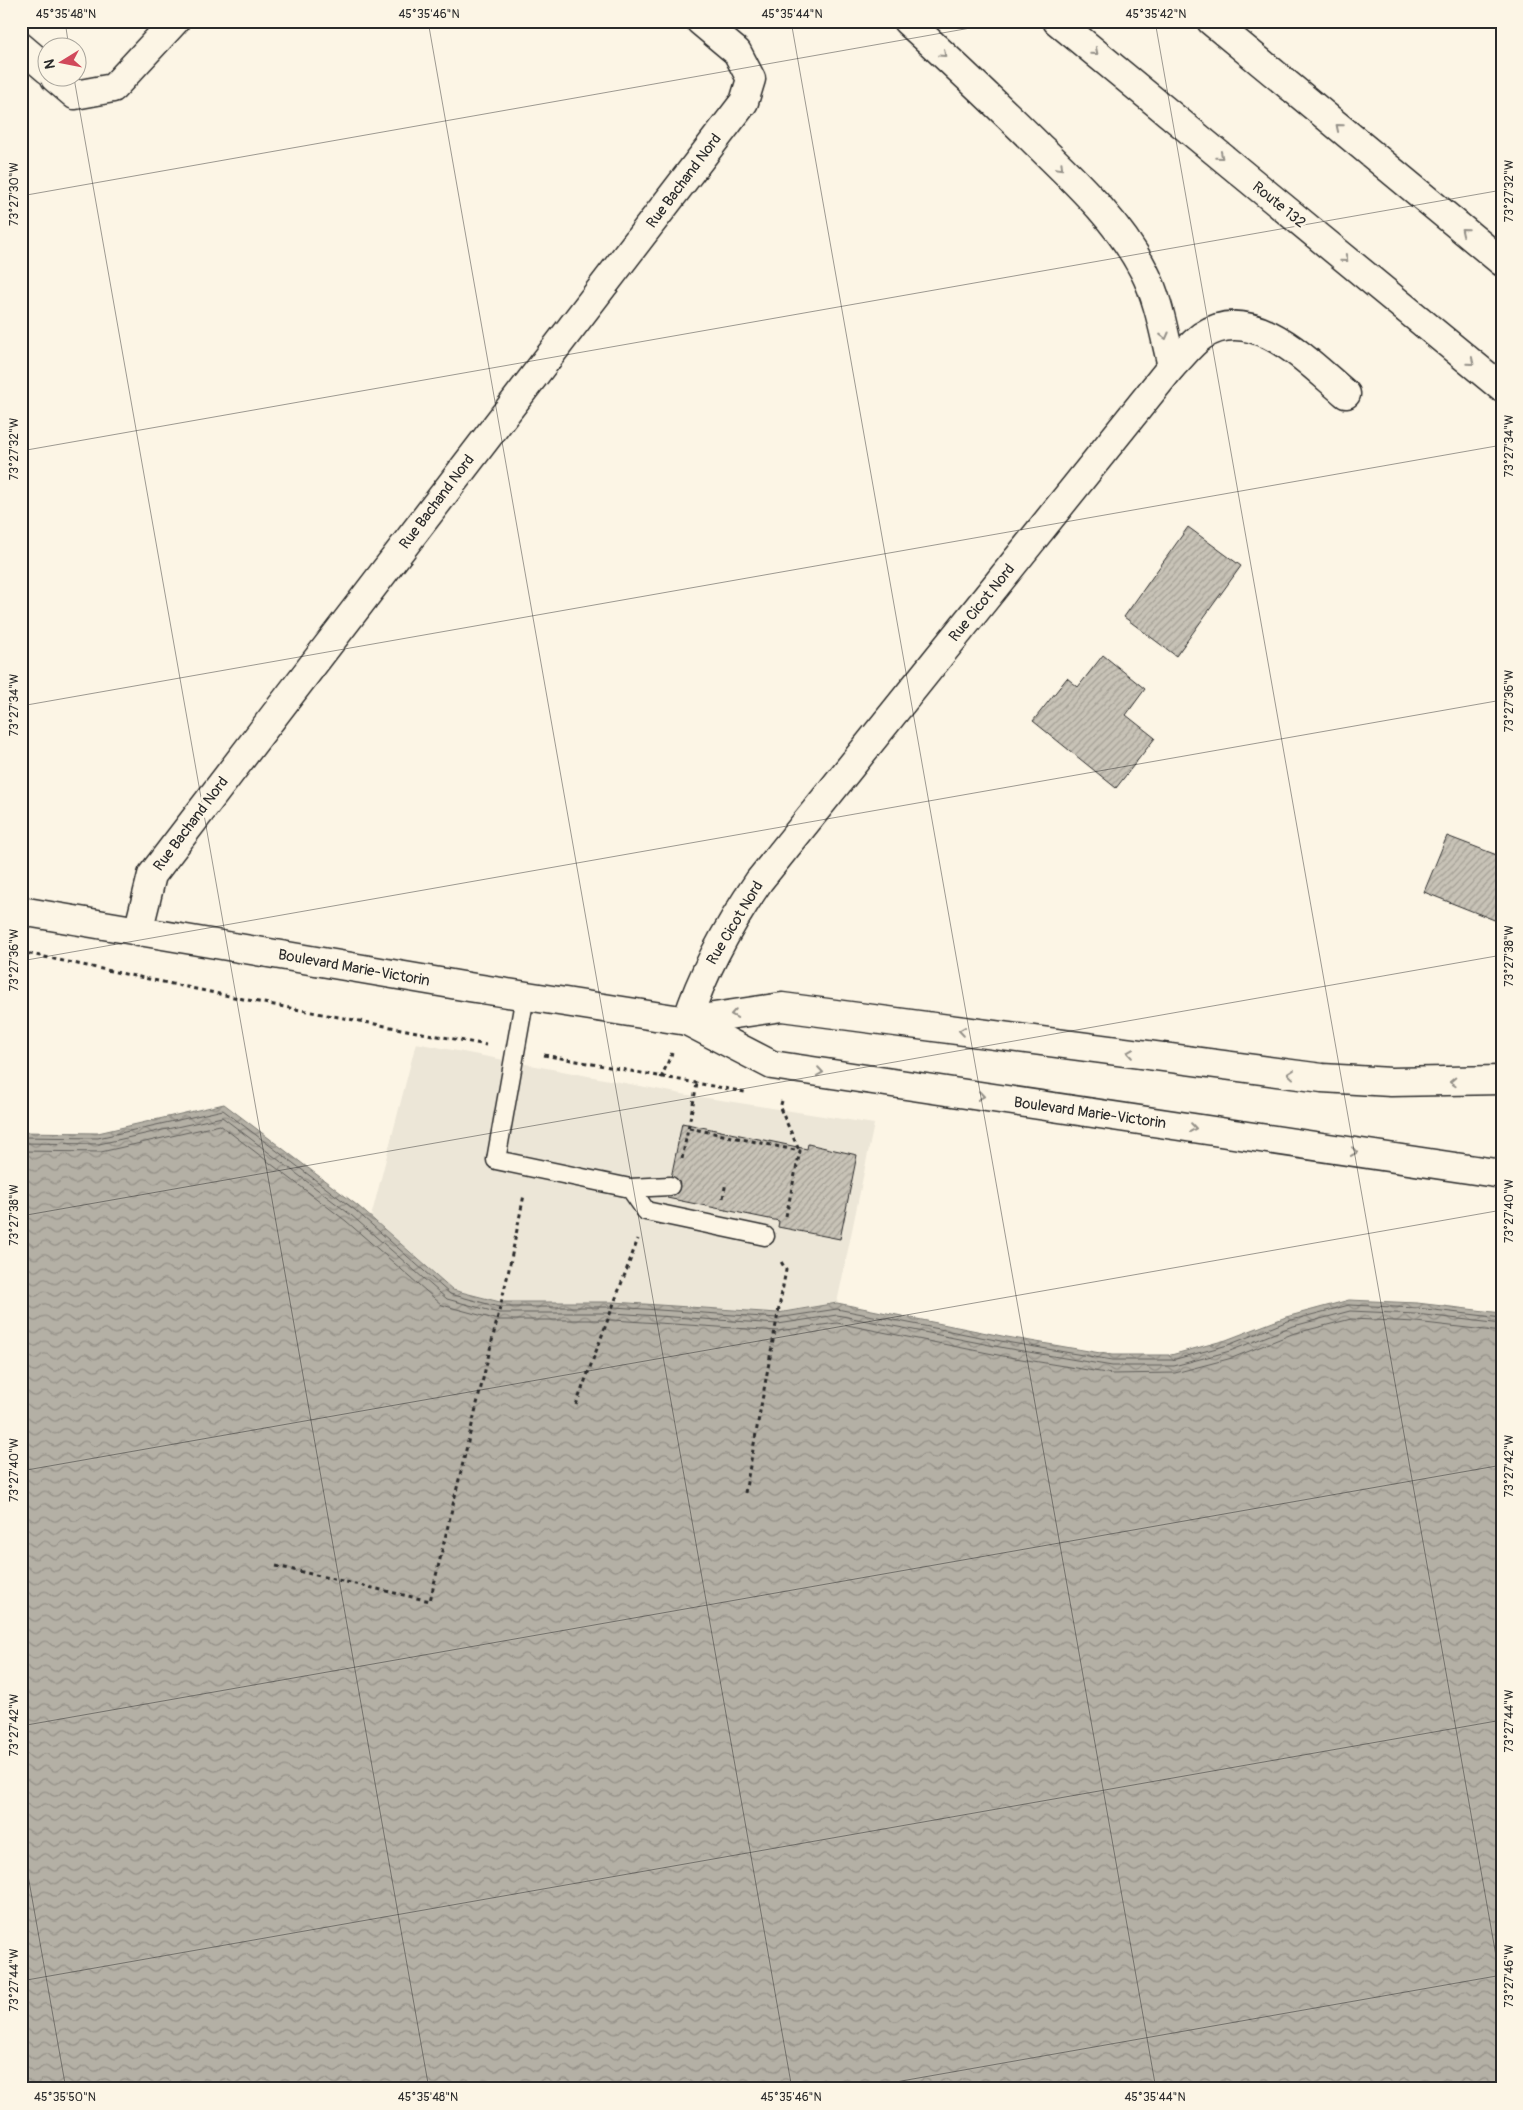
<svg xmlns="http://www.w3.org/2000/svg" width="1523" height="2110" font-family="Pangolin,sans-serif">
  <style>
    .built { fill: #ece6d7 }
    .water { fill: url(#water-waves); stroke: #7d7b74 }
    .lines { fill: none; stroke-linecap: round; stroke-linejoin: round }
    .shore { stroke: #62605c; stroke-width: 1 }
    .building { fill: url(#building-hatch); stroke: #2b2b2b }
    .lane-casing { stroke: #2b2b2b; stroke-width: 21 }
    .street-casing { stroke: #2b2b2b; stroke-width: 31 }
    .secondary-casing { stroke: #2b2b2b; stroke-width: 31 }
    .highway-casing { stroke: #2b2b2b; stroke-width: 31 }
    .path { stroke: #2b2b2b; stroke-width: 3; stroke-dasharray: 4 4; stroke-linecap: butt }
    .lane { stroke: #fcf5e5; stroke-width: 18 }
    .street { stroke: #fcf5e5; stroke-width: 28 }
    .secondary { stroke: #fcf5e5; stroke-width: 28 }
    .highway { stroke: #fcf5e5; stroke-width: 28 }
    .oneway { stroke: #949088 }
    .ticks { fill: none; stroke: #2b2b2b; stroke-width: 1; stroke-opacity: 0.45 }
    .labels { text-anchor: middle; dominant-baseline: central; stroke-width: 5; stroke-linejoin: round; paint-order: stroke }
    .street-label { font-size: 15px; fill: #2b2b2b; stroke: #fcf5e5 }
    .neatline { fill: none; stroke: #2b2b2b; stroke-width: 2 }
    .ticks-label { font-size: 12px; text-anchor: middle; fill: #2b2b2b }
  </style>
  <defs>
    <pattern id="water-waves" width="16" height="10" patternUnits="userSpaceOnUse" patternTransform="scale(1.25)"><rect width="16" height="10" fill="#b4b0a5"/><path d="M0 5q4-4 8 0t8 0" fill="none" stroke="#938f87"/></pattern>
    <pattern id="building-hatch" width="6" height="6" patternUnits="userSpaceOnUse" patternTransform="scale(1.25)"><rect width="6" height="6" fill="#c8c3b7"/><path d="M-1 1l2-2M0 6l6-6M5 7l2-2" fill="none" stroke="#a39f95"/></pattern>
  </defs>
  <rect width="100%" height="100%" fill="#fcf5e5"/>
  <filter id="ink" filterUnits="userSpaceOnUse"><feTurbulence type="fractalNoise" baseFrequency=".02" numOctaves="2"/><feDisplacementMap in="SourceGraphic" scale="10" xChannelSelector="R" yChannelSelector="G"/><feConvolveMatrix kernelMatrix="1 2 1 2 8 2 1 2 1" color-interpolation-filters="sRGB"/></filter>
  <g filter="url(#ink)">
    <path class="built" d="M416 1043 682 1094 874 1124 837 1303 778 1313 614 1302H500L453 1290 371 1217Z"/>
    <path class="water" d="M224 1104 358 1206 453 1290 500 1302H614L778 1313 837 1303 1007 1337 1112 1355H1171L1226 1340 1286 1317 1349 1300 1417 1303 1502 1313V2089H21V1132L98 1133Z"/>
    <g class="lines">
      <g class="shore">
        <path d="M21 1137 98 1138 223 1110 355 1210 450 1294 499 1307H614L778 1318 837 1309 1006 1342 1112 1360H1172L1228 1345 1288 1321 1349 1305 1417 1308 1502 1318"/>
        <path d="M21 1143 99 1144 222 1117 351 1215 447 1299 499 1313H613L778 1324 837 1315 1005 1348 1112 1366H1174L1230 1351 1290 1327 1350 1311 1416 1314 1502 1324"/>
        <path d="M21 1151 101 1152 220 1125 346 1221 442 1305 498 1320H613L778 1331 837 1323 1003 1356 1112 1374 1175 1373 1232 1358 1292 1334 1351 1319 1416 1322 1502 1332"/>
      </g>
    </g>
    <g class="building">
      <path d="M1188 527 1241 566 1176 656 1124 617Z"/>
      <path d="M1103 655 1145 689 1126 715 1155 738 1116 788 1033 721 1067 678 1078 687Z"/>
      <path d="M1447 836 1502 857V923L1424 892Z"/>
      <path d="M682 1123 807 1149 808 1144 857 1155 840 1239 778 1227 779 1221 667 1198Z"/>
    </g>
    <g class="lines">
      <defs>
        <g id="lane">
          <path d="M525 996 496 1160 630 1188 670 1186"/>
          <path d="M630 1188 646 1211 765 1236"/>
        </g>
        <g id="street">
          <path d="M21 47 48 70"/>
          <path d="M55 78 75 95 113 88 175 21"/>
          <path d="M138 932 152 875 744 102 751 79 737 52 700 21"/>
          <path d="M687 1021C703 970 729 925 759 881L1172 366C1182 356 1191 344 1202 336 1253 301 1310 364 1346 394"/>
        </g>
        <g id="secondary">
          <path d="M21 911 469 987 687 1021 782 1007 1322 1078 1391 1082 1502 1080"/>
          <path d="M687 1021 772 1065 1502 1174"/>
        </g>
        <g id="highway">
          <path d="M907 21C951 61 994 102 1037 144 1076 182 1119 222 1144 271 1159 300 1164 334 1172 366"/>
          <path d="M1057 21 1502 388"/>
          <path d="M1211 21 1502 262"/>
        </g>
      </defs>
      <use href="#lane" class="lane-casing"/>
      <use href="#street" class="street-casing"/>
      <use href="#secondary" class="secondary-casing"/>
      <use href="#highway" class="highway-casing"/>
      <g class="path">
        <path d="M21 952 248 1000 486 1045"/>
        <path d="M544 1055 745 1092"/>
        <path d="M661 1078 672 1053"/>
        <path d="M782 1101 780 1108 799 1150"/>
        <path d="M689 1128 800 1151 786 1216"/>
        <path d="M682 1159 697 1084"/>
        <path d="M723 1198 726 1182"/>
        <path d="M576 1405 638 1239"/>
        <path d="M745 1493 786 1270 780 1260"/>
        <path d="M276 1566 430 1601 508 1274 524 1195"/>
      </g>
      <use href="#lane" class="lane"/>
      <use href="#street" class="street"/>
      <use href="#secondary" class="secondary"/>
      <use href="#highway" class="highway"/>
    </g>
    <defs><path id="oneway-chevron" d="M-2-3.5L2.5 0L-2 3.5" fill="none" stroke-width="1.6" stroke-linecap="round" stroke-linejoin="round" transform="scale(1.25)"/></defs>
    <g class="oneway">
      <use href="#oneway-chevron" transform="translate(1095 52) rotate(40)"/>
      <use href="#oneway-chevron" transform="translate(943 54) rotate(42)"/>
      <use href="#oneway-chevron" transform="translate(1339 127) rotate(-140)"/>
      <use href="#oneway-chevron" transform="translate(1220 156) rotate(40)"/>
      <use href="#oneway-chevron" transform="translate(1060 167) rotate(46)"/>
      <use href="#oneway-chevron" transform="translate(1464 231) rotate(-140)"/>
      <use href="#oneway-chevron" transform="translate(1345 259) rotate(39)"/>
      <use href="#oneway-chevron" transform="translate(1165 336) rotate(76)"/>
      <use href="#oneway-chevron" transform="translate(1471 362) rotate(39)"/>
      <use href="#oneway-chevron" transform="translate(734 1014) rotate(171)"/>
      <use href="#oneway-chevron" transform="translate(962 1031) rotate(-172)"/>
      <use href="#oneway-chevron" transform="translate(1130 1053) rotate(-172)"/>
      <use href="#oneway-chevron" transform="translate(820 1072) rotate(8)"/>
      <use href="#oneway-chevron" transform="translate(1291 1074) rotate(-174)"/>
      <use href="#oneway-chevron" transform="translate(1453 1082) rotate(178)"/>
      <use href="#oneway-chevron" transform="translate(981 1096) rotate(8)"/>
      <use href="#oneway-chevron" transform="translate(1193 1128) rotate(8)"/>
      <use href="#oneway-chevron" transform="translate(1354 1152) rotate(8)"/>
    </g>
  </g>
  <path class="ticks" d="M65 21 69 48M428 21 792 2089M791 21 1156 2089M1155 21 1502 1990M74 78 429 2089M21 196 1010 21M21 451 1502 190M21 706 1502 445M21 961 1502 700M21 1216 1502 955M21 1471 1502 1210M21 1726 1502 1465M21 1836 66 2089M21 1981 1502 1720M856 2089 1502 1975"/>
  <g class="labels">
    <g class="street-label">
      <text transform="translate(684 181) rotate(-53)">Rue Bachand Nord</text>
      <text transform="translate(1279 205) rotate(39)">Route 132</text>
      <text transform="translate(437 502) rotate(-53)">Rue Bachand Nord</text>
      <text transform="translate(982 603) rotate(-51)">Rue Cicot Nord</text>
      <text transform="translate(191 824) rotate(-53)">Rue Bachand Nord</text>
      <text transform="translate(735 923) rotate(-59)">Rue Cicot Nord</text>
      <text transform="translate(354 968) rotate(10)">Boulevard Marie-Victorin</text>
      <text transform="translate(1090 1113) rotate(8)">Boulevard Marie-Victorin</text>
    </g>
  </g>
  <rect width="1523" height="2110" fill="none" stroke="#fcf5e5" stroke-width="55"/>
  <g transform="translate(62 62) rotate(260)"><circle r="24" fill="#fcf5e5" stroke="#a8a49b"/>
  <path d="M0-4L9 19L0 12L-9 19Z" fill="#d1495b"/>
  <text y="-8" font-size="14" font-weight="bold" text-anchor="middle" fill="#2b2b2b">N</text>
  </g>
  <rect x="28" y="28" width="1468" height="2054" class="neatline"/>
  <g class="ticks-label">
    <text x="66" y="18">45°35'48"N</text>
    <text x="429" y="18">45°35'46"N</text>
    <text x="792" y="18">45°35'44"N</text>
    <text x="1156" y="18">45°35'42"N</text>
    <text transform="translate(1509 191) rotate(-90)" y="4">73°27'32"W</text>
    <text transform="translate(14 194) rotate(-90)" y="4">73°27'30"W</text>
    <text transform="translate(1509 446) rotate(-90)" y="4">73°27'34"W</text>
    <text transform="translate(14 449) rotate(-90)" y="4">73°27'32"W</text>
    <text transform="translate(1509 701) rotate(-90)" y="4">73°27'36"W</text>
    <text transform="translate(14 705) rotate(-90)" y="4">73°27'34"W</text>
    <text transform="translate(1509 956) rotate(-90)" y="4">73°27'38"W</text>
    <text transform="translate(14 960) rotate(-90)" y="4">73°27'36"W</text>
    <text transform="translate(1509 1211) rotate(-90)" y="4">73°27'40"W</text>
    <text transform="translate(14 1215) rotate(-90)" y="4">73°27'38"W</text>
    <text transform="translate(1509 1466) rotate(-90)" y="4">73°27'42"W</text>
    <text transform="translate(14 1470) rotate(-90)" y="4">73°27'40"W</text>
    <text transform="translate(1509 1721) rotate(-90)" y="4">73°27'44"W</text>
    <text transform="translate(14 1725) rotate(-90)" y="4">73°27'42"W</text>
    <text transform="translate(1509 1976) rotate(-90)" y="4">73°27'46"W</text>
    <text transform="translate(14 1980) rotate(-90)" y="4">73°27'44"W</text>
    <text x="65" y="2101">45°35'50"N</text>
    <text x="428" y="2101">45°35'48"N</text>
    <text x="791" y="2101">45°35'46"N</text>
    <text x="1155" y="2101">45°35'44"N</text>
  </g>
</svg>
